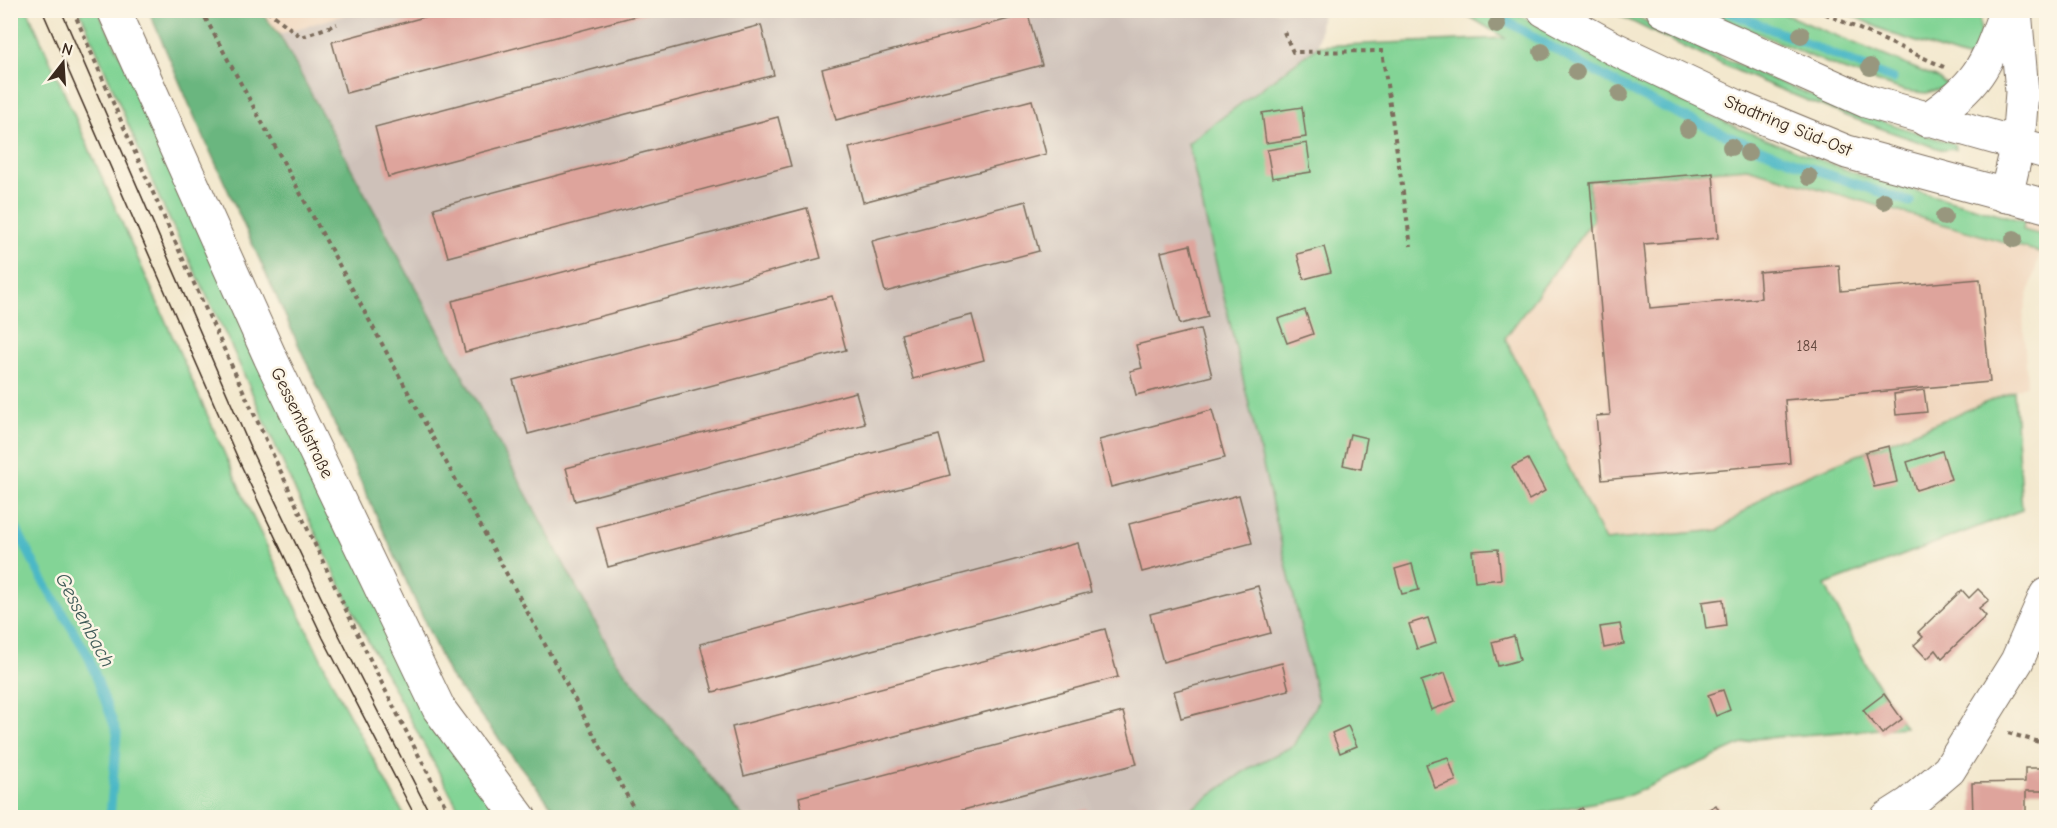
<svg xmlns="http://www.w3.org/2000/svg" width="2057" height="828" font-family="'Comic Neue',sans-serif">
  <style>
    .built { fill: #f0d5bc }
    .industrial { fill: #cec1b9 }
    .green { fill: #83d496; stroke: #5f7f5a; stroke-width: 1.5 }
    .forest { fill: #6ab67f; stroke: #52704e; stroke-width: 1.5 }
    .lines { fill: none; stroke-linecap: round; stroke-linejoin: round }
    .stream { stroke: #4bb8c6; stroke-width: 9 }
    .building { fill: #dea49c }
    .minor-casing { stroke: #7b6c5c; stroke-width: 35 }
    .secondary-casing { stroke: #7b6c5c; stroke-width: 35 }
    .primary-casing { stroke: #7b6c5c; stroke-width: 35 }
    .path { stroke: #7b6c5c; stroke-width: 4; stroke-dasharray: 4.5 4.5; stroke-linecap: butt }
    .minor { stroke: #fff; stroke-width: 33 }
    .secondary { stroke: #fff; stroke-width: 33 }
    .primary { stroke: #fff; stroke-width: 33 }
    .tram { stroke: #3b2a1e; stroke-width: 1.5 }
    .tree { fill: #98977e }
    .labels { text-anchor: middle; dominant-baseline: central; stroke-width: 5; stroke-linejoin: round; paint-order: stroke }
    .number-label { font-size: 15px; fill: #64483e }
    .street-label { font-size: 18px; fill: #3b2a1e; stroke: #fcf5e5 }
    .water-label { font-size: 20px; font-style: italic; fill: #415c59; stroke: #fcf5e5 }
  </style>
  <rect width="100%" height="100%" fill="#fcf5e5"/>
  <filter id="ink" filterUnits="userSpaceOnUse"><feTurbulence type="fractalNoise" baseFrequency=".0167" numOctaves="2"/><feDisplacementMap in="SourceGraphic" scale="12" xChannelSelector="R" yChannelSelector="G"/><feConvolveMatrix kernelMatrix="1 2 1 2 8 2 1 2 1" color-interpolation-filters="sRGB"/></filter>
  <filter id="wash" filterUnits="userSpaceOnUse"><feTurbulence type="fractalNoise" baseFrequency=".008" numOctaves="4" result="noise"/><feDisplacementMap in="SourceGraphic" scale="24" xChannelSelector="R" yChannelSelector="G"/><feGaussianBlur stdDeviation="1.35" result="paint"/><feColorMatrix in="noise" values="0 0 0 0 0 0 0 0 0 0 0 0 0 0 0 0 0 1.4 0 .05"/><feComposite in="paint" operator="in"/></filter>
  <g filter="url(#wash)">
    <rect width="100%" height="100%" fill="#f3e8ce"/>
    <g class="built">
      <path d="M260 11H362L279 34Z"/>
      <path d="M1520 15 1619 72 1786 148 1918 193 2046 227V254L2040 253 2023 314 2027 385 1776 488 1719 530 1605 541 1505 338 1593 219H1518L1505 38Z"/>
    </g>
    <path class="industrial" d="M361 10 1322 11 1318 46 1188 143 1318 701 1293 746 1249 768 1179 817H743L616 661 279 34Z"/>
    <g class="green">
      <path d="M1889 10 1980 11V42L1969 59 1892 34 1842 11 1861 13Z"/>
      <path d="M10 11H28L250 511 336 690 405 817H11Z"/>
      <path d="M80 11H98L502 817H463L365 635 298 497 234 352 161 202Z"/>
      <path d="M1460 11H1513L1619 72 1740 129 1860 175 2024 221 2023 230 2046 236V254L1747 168 1588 181 1593 220 1505 338 1605 541 1719 530 1776 488 2014 391 2022 510 1825 585 1873 677 1905 727 1753 739 1630 795 1524 817 1179 818 1249 768 1293 746 1318 701 1188 143 1318 46 1505 38Z"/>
      <path d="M1611 11H1625C1730 65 1841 111 1955 144L1956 149 1943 150C1828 112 1718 66 1611 11Z"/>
      <path d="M1705 11H1777L1938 78 1948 86 1927 93 1905 91 1841 69Z"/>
    </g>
    <path class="forest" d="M149 11H260L279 34 616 661 743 817H560L449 675 195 118Z"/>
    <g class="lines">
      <g class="stream">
        <path d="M1488 10C1538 40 1588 69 1639 95 1726 139 1818 172 1910 202"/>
        <path d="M1724 10 1893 79"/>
        <path d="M10 516 42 579 88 655 117 733 110 818"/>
      </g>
    </g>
    <g id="blocks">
      <g class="building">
        <path d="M450 10H654V11L346 93 332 42Z"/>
        <path d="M1028 14 1042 65 836 120 822 69Z"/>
        <path d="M761 25 774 75 388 177 375 127Z"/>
        <path d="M1032 100 1046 154 863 202 849 148Z"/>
        <path d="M1302 107 1306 137 1266 143 1262 113Z"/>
        <path d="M778 117 791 166 448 257 434 208Z"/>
        <path d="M1307 143 1311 172 1272 178 1267 150Z"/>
        <path d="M1713 173 1718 238 1644 244 1650 308 1761 298 1759 272 1839 265 1841 291 1980 279 1990 382 1785 400 1790 463 1602 480 1596 416 1610 415 1590 183Z"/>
        <path d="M1026 201 1039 251 885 292 872 241Z"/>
        <path d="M807 208 821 258 465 352 452 301Z"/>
        <path d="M1190 245 1208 317 1180 324 1161 252Z"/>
        <path d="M1324 247 1331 272 1304 279 1297 254Z"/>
        <path d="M832 296 846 350 528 434 513 380Z"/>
        <path d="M1305 310 1313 334 1287 343 1278 319Z"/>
        <path d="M972 315 984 360 913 379 901 334Z"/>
        <path d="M1200 329 1212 376 1136 395 1130 371 1142 368 1136 345Z"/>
        <path d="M1924 390 1927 412 1896 415 1894 394Z"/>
        <path d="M856 392 865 424 575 501 566 468Z"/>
        <path d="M1212 410 1225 458 1111 487 1099 440Z"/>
        <path d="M1350 434 1367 438 1361 469 1343 465Z"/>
        <path d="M939 435 950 475 608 567 597 527Z"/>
        <path d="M1889 446 1897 482 1874 487 1865 452Z"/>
        <path d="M1942 451 1951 479 1916 490 1907 462Z"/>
        <path d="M1528 459 1545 491 1529 500 1512 467Z"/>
        <path d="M1239 495 1252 543 1142 572 1129 524Z"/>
        <path d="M1078 543 1091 592 713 692 700 644Z"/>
        <path d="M1498 549 1501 579 1475 582 1472 551Z"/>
        <path d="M1412 564 1419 590 1402 594 1395 569Z"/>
        <path d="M1258 586 1271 633 1163 662 1150 614Z"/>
        <path d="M1978 589 1989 600 1979 608 1986 616 1942 658 1936 650 1927 659 1914 645 1923 637 1918 632 1962 590 1969 598Z"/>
        <path d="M1723 599 1726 626 1706 629 1702 602Z"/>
        <path d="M1428 618 1436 643 1417 649 1409 624Z"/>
        <path d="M1620 624 1624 644 1604 648 1600 627Z"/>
        <path d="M1105 629 1118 677 744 776 732 727Z"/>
        <path d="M1514 636 1520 660 1498 666 1492 642Z"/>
        <path d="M1282 663 1289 690 1181 718 1174 691Z"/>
        <path d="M1445 673 1455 701 1431 710 1421 681Z"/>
        <path d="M1723 690 1730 710 1716 716 1708 695Z"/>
        <path d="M1884 694 1902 719 1882 734 1863 710Z"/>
        <path d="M1123 712 1137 764 933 818H804L799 797Z"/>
        <path d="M1348 726 1357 746 1340 753 1332 733Z"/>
        <path d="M1448 757 1456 781 1435 788 1426 764Z"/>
        <path d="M2025 768H2046V791H2026V818H1973L1972 783 2025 782Z"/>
        <path d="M1716 805 1723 818H1694Z"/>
        <path d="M1582 808 1588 818H1566Z"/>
        <path d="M1087 809 1089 818H1060V817Z"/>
      </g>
    </g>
  </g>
  <g filter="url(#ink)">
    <use href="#blocks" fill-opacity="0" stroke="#7b6c5c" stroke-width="1.5"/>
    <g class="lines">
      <defs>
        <g id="minor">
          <path d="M1926 120C1978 84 1985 70 2006 10"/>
          <path d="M2006 196 2018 144 2022 92 2015 10"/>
          <path d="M1887 818 1909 804 1949 770 2017 661 2046 595"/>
        </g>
        <path id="secondary" d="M114 10 270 357 439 709 520 818"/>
        <g id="primary">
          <path d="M1544 10 1613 48 1740 108 1847 152 2046 206"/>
          <path d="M1663 10 1866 101 2046 152"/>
        </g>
      </defs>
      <use href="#minor" class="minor-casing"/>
      <use href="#secondary" class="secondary-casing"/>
      <use href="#primary" class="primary-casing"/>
      <g class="path">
        <path d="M73 10C127 137 184 262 241 386 309 532 375 677 452 818"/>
        <path d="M201 10 639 818"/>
        <path d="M267 10 301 37 337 24"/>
        <path d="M1817 10 1944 67"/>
        <path d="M1284 32 1293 52 1382 51 1411 246"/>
        <path d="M2008 733 2046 744"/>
      </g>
      <use href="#minor" class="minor"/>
      <use href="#secondary" class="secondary"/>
      <use href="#primary" class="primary"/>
      <g class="tram">
        <path d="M42 10 239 461 323 638 416 818"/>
        <path d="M61 10 253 454 339 635 432 818"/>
      </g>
    </g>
    <g class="tree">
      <circle cx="1497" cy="25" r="9"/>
      <circle cx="1801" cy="35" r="9"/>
      <circle cx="1542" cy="52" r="9"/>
      <circle cx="1870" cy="67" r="9"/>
      <circle cx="1576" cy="72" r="9"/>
      <circle cx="1620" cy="94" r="9"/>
      <circle cx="1688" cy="129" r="9"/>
      <circle cx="1731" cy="147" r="9"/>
      <circle cx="1748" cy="153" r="9"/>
      <circle cx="1809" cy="177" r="9"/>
      <circle cx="1884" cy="201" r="9"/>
      <circle cx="1944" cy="217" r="9"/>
      <circle cx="2014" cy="239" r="9"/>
    </g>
  </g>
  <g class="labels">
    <g class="number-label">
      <text x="1807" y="346">184</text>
    </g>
    <g class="street-label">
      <text transform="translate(1788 126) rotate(22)">Stadtring Süd-Ost</text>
      <text transform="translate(302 423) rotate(64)">Gessentalstraße</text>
    </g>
    <g class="water-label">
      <text transform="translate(85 620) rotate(62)">Gessenbach</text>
    </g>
  </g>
  <rect width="2057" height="828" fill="none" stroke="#fcf5e5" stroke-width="36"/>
  <g transform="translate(63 63) rotate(17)" stroke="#fcf5e5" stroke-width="4.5" paint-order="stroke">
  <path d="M0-4.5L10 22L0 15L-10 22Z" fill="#3b2a1e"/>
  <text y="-9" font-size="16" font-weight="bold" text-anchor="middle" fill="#3b2a1e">N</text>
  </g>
</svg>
